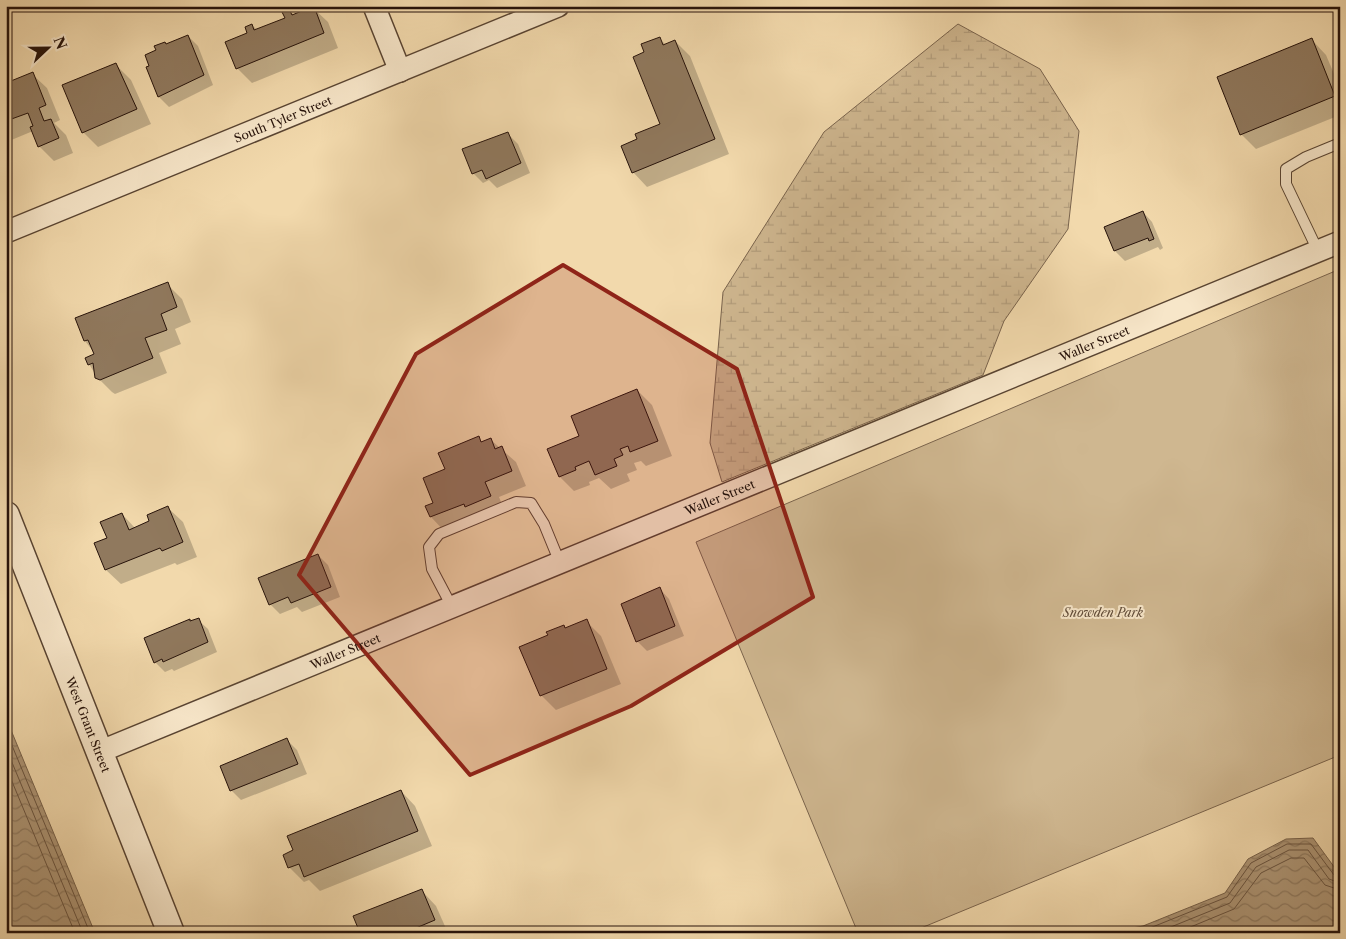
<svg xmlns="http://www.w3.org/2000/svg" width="1346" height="939" font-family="'Libre Caslon Text',serif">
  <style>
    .wetland { fill: url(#wetland-marsh); stroke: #7a644d }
    .park { fill: #cfb790; stroke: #7a644d }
    .water { fill: url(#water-waves); stroke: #77614a }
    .shadow { fill: #0003 }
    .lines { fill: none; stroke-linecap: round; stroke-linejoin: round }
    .shore { stroke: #6a5440; stroke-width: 1 }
    .building { fill: #90795e; stroke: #26120a }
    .service-casing { stroke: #594432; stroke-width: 12 }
    .minor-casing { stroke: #594432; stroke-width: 24 }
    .tertiary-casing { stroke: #594432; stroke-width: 29 }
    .service { stroke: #f7e6c9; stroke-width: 10 }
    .minor { stroke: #f7e6c9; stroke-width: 21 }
    .tertiary { stroke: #f7e6c9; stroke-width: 26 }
    .marked { fill: #8f2418; fill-opacity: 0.2; stroke: #8f2418; stroke-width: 4; stroke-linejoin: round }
    .labels { text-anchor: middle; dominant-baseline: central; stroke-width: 4; stroke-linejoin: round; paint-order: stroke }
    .street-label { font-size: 12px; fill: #26120a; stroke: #f7e6c9 }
    .park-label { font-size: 12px; font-style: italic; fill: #614c39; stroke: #f7e6c9 }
  </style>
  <defs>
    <pattern id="wetland-marsh" width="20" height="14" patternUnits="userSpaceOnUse" patternTransform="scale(1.25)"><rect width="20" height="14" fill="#cfb790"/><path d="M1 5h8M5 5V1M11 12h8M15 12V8" fill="none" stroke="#b29c7b"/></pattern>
    <pattern id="water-waves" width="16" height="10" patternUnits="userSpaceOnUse" patternTransform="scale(1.25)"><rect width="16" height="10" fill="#ad9575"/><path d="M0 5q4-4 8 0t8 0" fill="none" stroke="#8d785e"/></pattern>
  </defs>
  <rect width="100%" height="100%" fill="#f2d9ac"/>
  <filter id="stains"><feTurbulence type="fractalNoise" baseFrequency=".004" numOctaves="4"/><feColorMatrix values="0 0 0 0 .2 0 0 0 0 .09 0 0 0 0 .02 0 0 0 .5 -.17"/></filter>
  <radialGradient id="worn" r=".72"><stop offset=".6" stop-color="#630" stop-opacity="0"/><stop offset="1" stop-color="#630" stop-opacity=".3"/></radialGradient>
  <path class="wetland" d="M958 24 1040 69 1079 131 1068 229 1004 321 983 375 722 482 710 443 723 292 824 132Z"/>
  <path class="park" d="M1340 269V755L909 933H858L696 542Z"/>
  <g class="water">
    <path d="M6 718 95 933H6Z"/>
    <path d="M1313 838 1340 875V933H1105L1143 926 1225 893 1248 859 1286 839Z"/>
  </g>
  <g class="shadow">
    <path d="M313 8 328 22 338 48 252 83 237 68 252 25 257 30 286 18 289 10 294 15Z"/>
    <path d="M188 36 198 46 213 85 169 107 159 97 148 68 166 45Z"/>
    <path d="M659 38 666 45 675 41 690 56 729 154 647 187 633 172 639 140 662 125 646 53Z"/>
    <path d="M1312 40 1326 55 1340 88V115L1256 149 1241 134Z"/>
    <path d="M116 65 131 80 151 124 98 147 83 132Z"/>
    <path d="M32 74 47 88 60 120 54 123 66 135 73 153 54 161 39 146 33 131 9 141 6 138V84Z"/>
    <path d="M508 134 518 144 530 173 497 188 489 180 483 183 473 173Z"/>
    <path d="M1143 212 1152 222 1163 248 1160 250 1158 247 1125 261 1115 251 1105 227Z"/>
    <path d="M167 284 182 299 191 322 175 329 181 344 159 353 167 373 115 394 112 392 97 377 89 364 96 355 85 341Z"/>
    <path d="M637 390 652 405 672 456 646 466 641 461 634 463 637 470 627 474 630 481 611 489 599 478 589 482 590 485 574 491 560 477 581 437Z"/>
    <path d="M478 438 483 443 491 440 516 462 526 486 499 497 505 511 445 532 431 517 447 470Z"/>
    <path d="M168 508 183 522 197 557 177 565 175 563 121 584 106 570 96 544 108 539 122 514 135 528 151 522Z"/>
    <path d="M318 555 328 565 340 597 302 612 297 607 280 614 270 604Z"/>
    <path d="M660 589 669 599 684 636 647 651 637 641Z"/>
    <path d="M198 620 208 629 217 652 174 671 172 669 165 672 155 662 191 623Z"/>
    <path d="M586 621 601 636 621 684 556 710 541 695 549 636 564 626 566 629Z"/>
    <path d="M287 740 297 750 307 774 241 800 232 791 222 766Z"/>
    <path d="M401 791 415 806 432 846 320 891 309 880 304 882 289 867Z"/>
    <path d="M422 891 436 906 448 933H362Z"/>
  </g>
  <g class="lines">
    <g class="shore">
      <path d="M6 731 90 933"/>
      <path d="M6 748 83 933"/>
      <path d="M6 767 75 933"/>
      <path d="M1133 933 1145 930 1227 897 1251 863 1287 844H1311L1334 875 1340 877"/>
      <path d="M1156 933 1230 903 1256 867 1289 850H1308L1329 879 1340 883"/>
      <path d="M1176 933 1234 909 1261 873 1291 858H1304L1325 885 1340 890"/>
    </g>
  </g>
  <g class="building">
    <path d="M314 6 324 33 236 69 225 42 247 33 245 27 252 24 254 30 285 18 282 12 289 9 292 15Z"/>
    <path d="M188 35 204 75 158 97 146 67 149 66 145 55 156 50 154 46 165 42 166 44Z"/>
    <path d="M660 37 663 45 675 40 715 139 632 173 621 146 637 139 635 134 660 124 633 57 644 52 641 44Z"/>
    <path d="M1312 38 1335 96 1240 135 1217 77Z"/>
    <path d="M116 63 137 109 82 133 62 85Z"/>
    <path d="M33 72 46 105 39 108 44 121 51 119 59 138 38 147 30 127 33 126 28 113 6 121V83Z"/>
    <path d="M508 132 521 163 486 179 482 170 472 174 462 149Z"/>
    <path d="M1143 211 1154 239 1149 241 1148 238 1114 251 1104 227Z"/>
    <path d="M168 282 177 307 161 314 167 330 145 338 153 358 100 380 95 378 93 363 88 365 85 358 94 354 88 340 84 341 75 318Z"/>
    <path d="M637 389 658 441 630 452 628 446 620 449 623 455 614 459 617 466 595 475 589 461 575 467 576 470 559 477 547 449 579 436 571 416Z"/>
    <path d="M479 436 481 442 491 438 495 449 502 446 512 471 485 482 491 496 465 507 464 504 430 517 425 506 433 503 423 478 445 469 438 453Z"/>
    <path d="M168 506 183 542 162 551 160 548 105 570 94 543 107 538 100 522 122 513 129 530 149 521 147 515Z"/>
    <path d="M318 554 331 587 291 603 288 597 269 605 258 578Z"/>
    <path d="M660 587 675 626 636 642 621 604Z"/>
    <path d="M199 618 208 642 163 662 162 659 154 663 144 638 190 619V621Z"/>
    <path d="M587 619 607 669 540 696 519 647 548 635 546 632 564 625 565 628Z"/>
    <path d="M287 738 298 764 230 791 220 766Z"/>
    <path d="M401 790 418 831 304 877 299 864 288 868 283 855 293 850 287 836Z"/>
    <path d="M422 889 435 920 404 933H360L353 916Z"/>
  </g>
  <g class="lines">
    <defs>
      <g id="service">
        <path d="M1318 251 1286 184V169L1306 157 1340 143"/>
        <path d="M452 607 432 569 429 547 439 534 516 502 531 503 544 524 560 563"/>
      </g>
      <g id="minor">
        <path d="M374 6 400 71"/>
        <path id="s1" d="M6 232 558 6"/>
        <path id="s2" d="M99 752 1340 242"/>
      </g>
      <g id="tertiary">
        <path id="s3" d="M6 515 171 933"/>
      </g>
    </defs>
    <use href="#service" class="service-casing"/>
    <use href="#minor" class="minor-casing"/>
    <use href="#tertiary" class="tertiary-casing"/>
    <use href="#service" class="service"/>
    <use href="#minor" class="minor"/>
    <use href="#tertiary" class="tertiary"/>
  </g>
  <path class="marked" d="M563 265 737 369 813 597 631 706 470 775 299 575 416 354Z"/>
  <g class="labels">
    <g class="street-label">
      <text stroke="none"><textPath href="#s1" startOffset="299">South Tyler Street</textPath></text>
      <text stroke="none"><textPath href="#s2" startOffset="1076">Waller Street</textPath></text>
      <text stroke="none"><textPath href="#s2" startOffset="671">Waller Street</textPath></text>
      <text stroke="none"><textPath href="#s2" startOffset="266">Waller Street</textPath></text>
      <text stroke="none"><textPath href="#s3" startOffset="225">West Grant Street</textPath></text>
    </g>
    <g class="park-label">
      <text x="1103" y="612">Snowden Park</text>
    </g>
  </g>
  <rect width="1346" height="939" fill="none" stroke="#f2d9ac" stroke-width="25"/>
  <rect x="8" y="8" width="1331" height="924" fill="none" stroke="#26120a" stroke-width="2.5"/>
  <rect x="12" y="12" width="1321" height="914" fill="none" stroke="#26120a"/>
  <g transform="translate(48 48) rotate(68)" stroke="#f7e6c9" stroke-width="4" paint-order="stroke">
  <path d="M0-4L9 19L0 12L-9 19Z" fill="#26120a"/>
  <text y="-8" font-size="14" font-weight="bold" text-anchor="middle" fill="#26120a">N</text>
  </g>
  <rect width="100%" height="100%" filter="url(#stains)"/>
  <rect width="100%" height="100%" fill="url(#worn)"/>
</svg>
